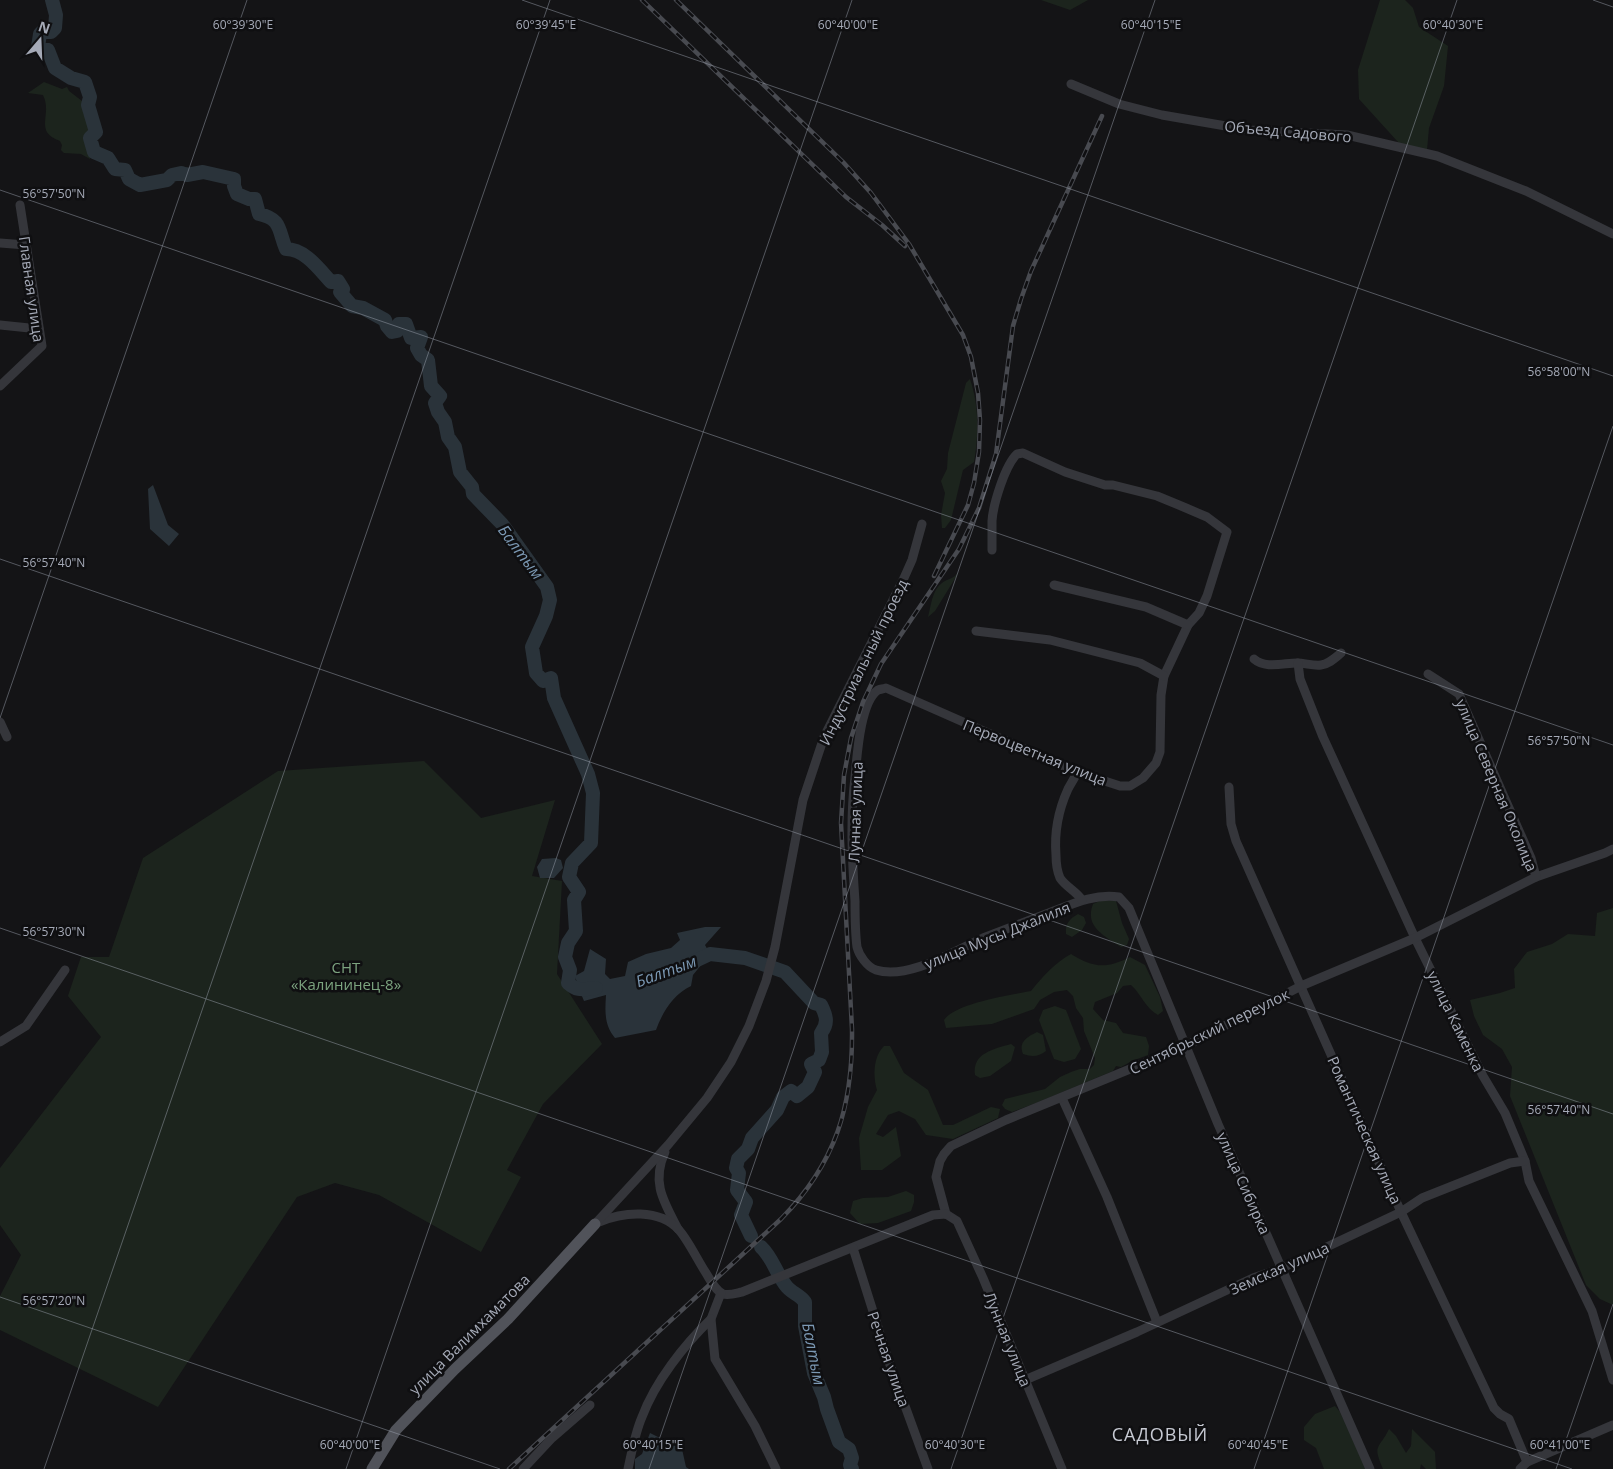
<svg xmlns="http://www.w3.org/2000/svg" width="1613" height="1469" font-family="'Open Sans',sans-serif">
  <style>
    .green { fill: #1c241d }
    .water { fill: #2a333a }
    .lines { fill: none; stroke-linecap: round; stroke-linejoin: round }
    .river { stroke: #2a333a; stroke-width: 14 }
    .minor { stroke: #35363b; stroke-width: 9 }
    .major { stroke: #51535a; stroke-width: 11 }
    .rail-casing { stroke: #484a50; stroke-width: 4.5 }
    .rail { stroke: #0f0f11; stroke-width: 2.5; stroke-dasharray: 8; stroke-linecap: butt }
    .ticks { fill: none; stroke: #a5aab7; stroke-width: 1; stroke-opacity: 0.45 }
    .labels { text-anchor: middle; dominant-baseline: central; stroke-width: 5; stroke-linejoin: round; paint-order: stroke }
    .street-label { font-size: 15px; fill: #a5aab7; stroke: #0f0f11 }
    .park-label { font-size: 15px; fill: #7ca37f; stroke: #0f0f11 }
    .water-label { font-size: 16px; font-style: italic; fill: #7b98b3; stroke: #0f0f11 }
    .quarter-label { font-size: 18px; letter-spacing: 1px; fill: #c7cad3; stroke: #0f0f11 }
    .ticks-label { font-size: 12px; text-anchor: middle; fill: #a5aab7; stroke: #0f0f11; stroke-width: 5; stroke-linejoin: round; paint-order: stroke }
  </style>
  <rect width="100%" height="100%" fill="#141416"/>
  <g class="green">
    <path d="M1041 0H1088L1070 10Z"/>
    <path d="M1380 0H1405L1413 8 1419 27 1448 46 1444 86 1429 128 1427 150 1408 153 1359 99 1358 70Z"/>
    <path d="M44 82 62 89 67 87 69 91 82 101 84 115 90 126 91 131 87 141 90 159 81 154 64 153 61 150 62 145 60 141C33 131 53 115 43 95L28 93Z"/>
    <path d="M970 379C979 405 979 435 974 462L963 470 962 474 951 520 945 528H942L941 515 945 493 941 481 947 469 948 453 966 383Z"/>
    <path d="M959 572 935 611 928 617C931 606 932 590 942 583 948 578 951 581 959 572Z"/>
    <path d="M424 761 481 818 555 800 532 876 562 881 557 974 602 1044 543 1104 507 1170 521 1177 481 1252 379 1195 335 1183 297 1197 158 1407 0 1330V1296L21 1255 0 1225V1168L101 1037 68 996 81 957H109L143 858 278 771Z"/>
    <path d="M1102 900 1116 901 1122 923 1129 939 1127 945 1121 947C1105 936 1084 927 1093 904Z"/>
    <path d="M1613 908V1305L1600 1299 1586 1285 1510 1096 1512 1067 1502 1049 1483 1035 1474 1016 1470 1000 1500 993 1515 988 1514 969 1527 952 1552 944 1568 934 1595 936 1597 913Z"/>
    <path d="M1078 914 1084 917 1086 923 1082 930 1072 937 1066 934C1065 924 1069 919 1078 914Z"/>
    <path d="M1071 954C1094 968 1106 969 1130 957L1145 965 1160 997 1163 1011 1158 1015C1145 1008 1142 995 1131 985L1123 986 1117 993 1095 1002 1093 1009 1103 1020 1116 1023 1123 1033 1146 1037 1149 1046 1148 1055 1132 1061 1121 1067 1116 1066 1113 1071 1036 1103 1012 1112 1005 1109 1002 1105 1005 1099 1045 1089 1060 1077 1071 1072 1080 1069H1090L1094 1065 1095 1058 1084 1031 1083 1018 1076 1008 1073 996 1067 990 1054 992 1040 1000 1034 1009 992 1024 946 1028 944 1020C955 1003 1011 995 1031 991 1042 977 1056 962 1071 954Z"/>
    <path d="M1055 1006 1066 1010 1081 1049 1075 1059 1064 1062 1054 1059 1039 1020 1043 1010Z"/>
    <path d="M1037 1032 1043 1035 1046 1051C1038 1057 1032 1057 1023 1054 1018 1042 1027 1037 1037 1032Z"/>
    <path d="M1011 1044 1015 1047 1011 1061 990 1076 980 1078 975 1075C972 1053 994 1049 1011 1044Z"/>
    <path d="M884 1046H890L904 1073 928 1090 943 1125H953L991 1107 1000 1109 998 1118 953 1139 926 1135 915 1119 899 1111 888 1115 876 1134 883 1137 896 1127 901 1156 882 1170H861L859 1138 868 1107 877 1090C873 1076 873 1057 884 1046Z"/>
    <path d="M906 1191 914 1195V1202L911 1211 878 1223 860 1224 850 1213 853 1201 863 1198 888 1197Z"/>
    <path d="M1335 1406 1340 1412 1366 1469H1324L1316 1448 1304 1440V1427L1315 1414Z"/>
    <path d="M1389 1429 1396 1436 1406 1453 1411 1446 1412 1429 1435 1452 1436 1469H1426L1421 1464 1420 1469H1383C1372 1443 1379 1450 1389 1429Z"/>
  </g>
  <g class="water">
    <path d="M153 485 168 525 179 534 169 546 150 529 148 489Z"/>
    <path d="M556 858 561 860 563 868 554 878H540L537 867 542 859Z"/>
    <path d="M705 927H721L705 945 710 954 693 975 691 986C673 995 663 1011 656 1030L615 1038C604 1025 605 1011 606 995L584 1001 579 989 575 976 584 971 590 949 606 959 605 974 610 979 625 976 628 962 646 954 671 948 680 940 677 933Z"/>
    <path d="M650 1433 682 1449 686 1467 689 1469H635V1459L642 1454Z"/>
  </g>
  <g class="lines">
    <g class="river">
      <path d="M52 0 56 15 55 28 51 32 43 31 40 34 38 47 48 50 55 68 71 78 85 82 90 97 88 105 96 132 90 138 94 152 108 158 115 169 125 170 129 179 140 185 167 180 172 175 181 173 187 175 203 172 234 179V186L237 194 249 199H255L259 214C282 219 278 230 286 249 305 249 319 269 331 282L338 281 343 289 340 292 352 306 363 308 385 320 387 326 392 332 397 331 399 324H406L411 338 421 337 417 348 421 355 428 360 431 386 440 396 435 403 438 412 445 422 448 437 455 447 460 472 472 487 473 494 502 524 547 587 550 600 546 616 532 647 536 673 543 681 551 678 554 698 588 774 593 793 591 843 572 863 569 877 579 892 574 900 576 931 568 943 565 957 570 970 568 983C578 992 583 989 596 988"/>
      <path d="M693 962 710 954 745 958 785 972 814 1003 821 1005C826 1015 829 1023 821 1033L822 1052 819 1060 811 1064 815 1072 808 1087 797 1096 791 1091 783 1097 777 1110 752 1138 748 1149 738 1159 736 1168 739 1173 737 1190 746 1202 741 1215 751 1236"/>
      <path d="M761 1247C773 1258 776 1274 787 1287 792 1293 800 1295 805 1302V1326L814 1373 824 1397 827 1409 839 1442 849 1449 852 1458 850 1465 852 1469"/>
    </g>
    <g class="minor">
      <path d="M1071 84 1119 104 1162 115 1249 130 1347 135 1437 156 1526 191 1613 234"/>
      <path d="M0 243 26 245"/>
      <path d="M0 325 39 329"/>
      <path d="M0 386 42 346 20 205"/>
      <path d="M992 550C992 540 992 531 992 521 993 505 1005 465 1017 454L1023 453 1065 472 1105 485H1113L1157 496 1186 508 1207 517 1227 532 1207 596 1199 613 1188 625 1164 676 1161 695 1160 752 1156 763 1143 778 1130 786H1120L1077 772 886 688C883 689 881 689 878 690 860 702 857 757 855 777 850 818 852 859 855 901 855 916 855 932 857 947 859 955 867 967 876 970 908 980 954 951 983 938 1004 930 1025 922 1046 914 1070 905 1094 893 1119 897L1129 908 1218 1124 1370 1469"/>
      <path d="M1054 585 1146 607 1188 625"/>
      <path d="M976 631 1050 640 1140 663 1164 676"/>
      <path d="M1254 659C1265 669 1284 663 1297 663 1305 663 1313 666 1321 665 1329 664 1335 658 1341 653"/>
      <path d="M1298 663 1300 679 1323 737 1415 938 1483 1076 1505 1113 1525 1161 1529 1181 1592 1311 1613 1380"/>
      <path d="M0 722 7 737"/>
      <path d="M1077 772C1075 778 1071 783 1068 789 1058 811 1054 831 1056 855 1056 862 1057 871 1060 878 1066 887 1076 891 1082 900"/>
      <path d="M1229 787 1231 824 1236 841 1401 1212 1494 1408 1500 1414 1509 1419 1527 1462"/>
      <path d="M1536 877 1605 853 1613 849"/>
      <path d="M0 1042 26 1026 65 970"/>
      <path d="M1062 1098 1107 1197 1157 1322"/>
      <path d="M665 1152C651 1183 664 1202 678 1229"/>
      <path d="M946 1214 936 1177 940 1161 944 1154 951 1146 1006 1120 1186 1046 1301 986 1415 938 1536 877 1531 858 1459 694 1428 674"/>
      <path d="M946 1214 957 1221 983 1278 1062 1469"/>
      <path d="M599 1222C623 1212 659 1208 679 1230 688 1240 698 1261 706 1273 710 1280 716 1291 723 1294 729 1296 737 1293 742 1292L933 1215 946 1214"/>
      <path d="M595 1224 668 1145 707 1098 731 1062 749 1026 766 981 775 947 803 800 824 737 904 578 912 560 922 524"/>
      <path d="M853 1248 889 1362 928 1469"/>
      <path d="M721 1293 711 1319 715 1359 755 1426 776 1469"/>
      <path d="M1025 1380 1137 1332 1253 1278 1282 1268 1401 1212 1422 1198 1510 1163 1525 1161"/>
      <path d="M523 1469 552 1438 590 1405"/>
      <path d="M628 1469C632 1451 635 1433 642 1417 655 1382 684 1345 711 1319"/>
      <path d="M1520 1469 1527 1462 1613 1425"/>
    </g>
    <path class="major" d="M372 1469 396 1430 455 1369 508 1319 595 1224"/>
    <defs>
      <g id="rail">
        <path d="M642 0 846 197 882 225 905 246"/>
        <path d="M676 0 843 162 871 193 909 244 963 335 971 357 978 393 980 420 979 452 974 483 968 505 934 576"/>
        <path d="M509 1469 781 1219C836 1163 853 1106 852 1029L841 823 844 775 851 738 863 702 881 664 959 549 979 508 996 454 1013 326 1021 299 1031 271 1102 116"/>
      </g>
    </defs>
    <use href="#rail" class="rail-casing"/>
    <use href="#rail" class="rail"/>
  </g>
  <path class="ticks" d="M522 0 1613 376M1593 0 1613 7M0 190 1613 745M0 559 1613 1114M0 718 247 0M0 928 1572 1469M0 1297 500 1469M44 1469 550 0M346 1469 852 0M649 1469 1155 0M951 1469 1457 0M1254 1469 1613 426M1556 1469 1613 1304"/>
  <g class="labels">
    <g class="street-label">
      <text transform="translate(1288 131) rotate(5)">Объезд Садового</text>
      <text transform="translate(32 289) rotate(82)">Главная улица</text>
      <text transform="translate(863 662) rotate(-64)">Индустриальный проезд</text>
      <text transform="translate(1035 752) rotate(22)">Первоцветная улица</text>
      <text transform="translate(1497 785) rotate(67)">улица Северная Околица</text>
      <text transform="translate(855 812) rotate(-88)">Лунная улица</text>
      <text transform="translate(997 935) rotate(-22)">улица Мусы Джалиля</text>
      <text transform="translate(1456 1021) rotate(64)">улица Каменка</text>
      <text transform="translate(1209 1031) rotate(-26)">Сентябрьский переулок</text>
      <text transform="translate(1365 1130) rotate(66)">Романтическая улица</text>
      <text transform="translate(1244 1183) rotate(66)">улица Сибирка</text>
      <text transform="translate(1279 1268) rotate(-24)">Земская улица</text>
      <text transform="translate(469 1334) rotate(-45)">улица Валимхаматова</text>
      <text transform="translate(1008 1339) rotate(68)">Лунная улица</text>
      <text transform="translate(889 1359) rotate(71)">Речная улица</text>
    </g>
    <g class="park-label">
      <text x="346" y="967">СНТ<tspan x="346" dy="17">«Калининец-8»</tspan></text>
    </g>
    <g class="water-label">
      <text transform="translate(521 552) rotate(53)">Балтым</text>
      <text transform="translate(666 971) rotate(-20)">Балтым</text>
      <text transform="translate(814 1354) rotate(79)">Балтым</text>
    </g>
    <g class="quarter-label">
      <text x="1160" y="1434">САДОВЫЙ</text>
    </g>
  </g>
  <g class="ticks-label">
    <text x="546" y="29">60°39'45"E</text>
    <text x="848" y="29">60°40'00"E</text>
    <text x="1151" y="29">60°40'15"E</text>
    <text x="1453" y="29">60°40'30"E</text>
    <text x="243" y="29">60°39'30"E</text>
    <text x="54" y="198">56°57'50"N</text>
    <text x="1559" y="376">56°58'00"N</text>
    <text x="54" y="567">56°57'40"N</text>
    <text x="1559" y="745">56°57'50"N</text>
    <text x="54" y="936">56°57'30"N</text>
    <text x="1559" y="1114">56°57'40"N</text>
    <text x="54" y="1305">56°57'20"N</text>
    <text x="350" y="1449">60°40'00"E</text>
    <text x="653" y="1449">60°40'15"E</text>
    <text x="955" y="1449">60°40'30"E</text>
    <text x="1258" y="1449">60°40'45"E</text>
    <text x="1560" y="1449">60°41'00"E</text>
  </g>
  <g transform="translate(40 40) rotate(19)" stroke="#0f0f11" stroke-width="4" paint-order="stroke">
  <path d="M0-4L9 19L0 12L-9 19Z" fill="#a5aab7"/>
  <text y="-8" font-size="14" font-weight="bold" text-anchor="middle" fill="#a5aab7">N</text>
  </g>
</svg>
